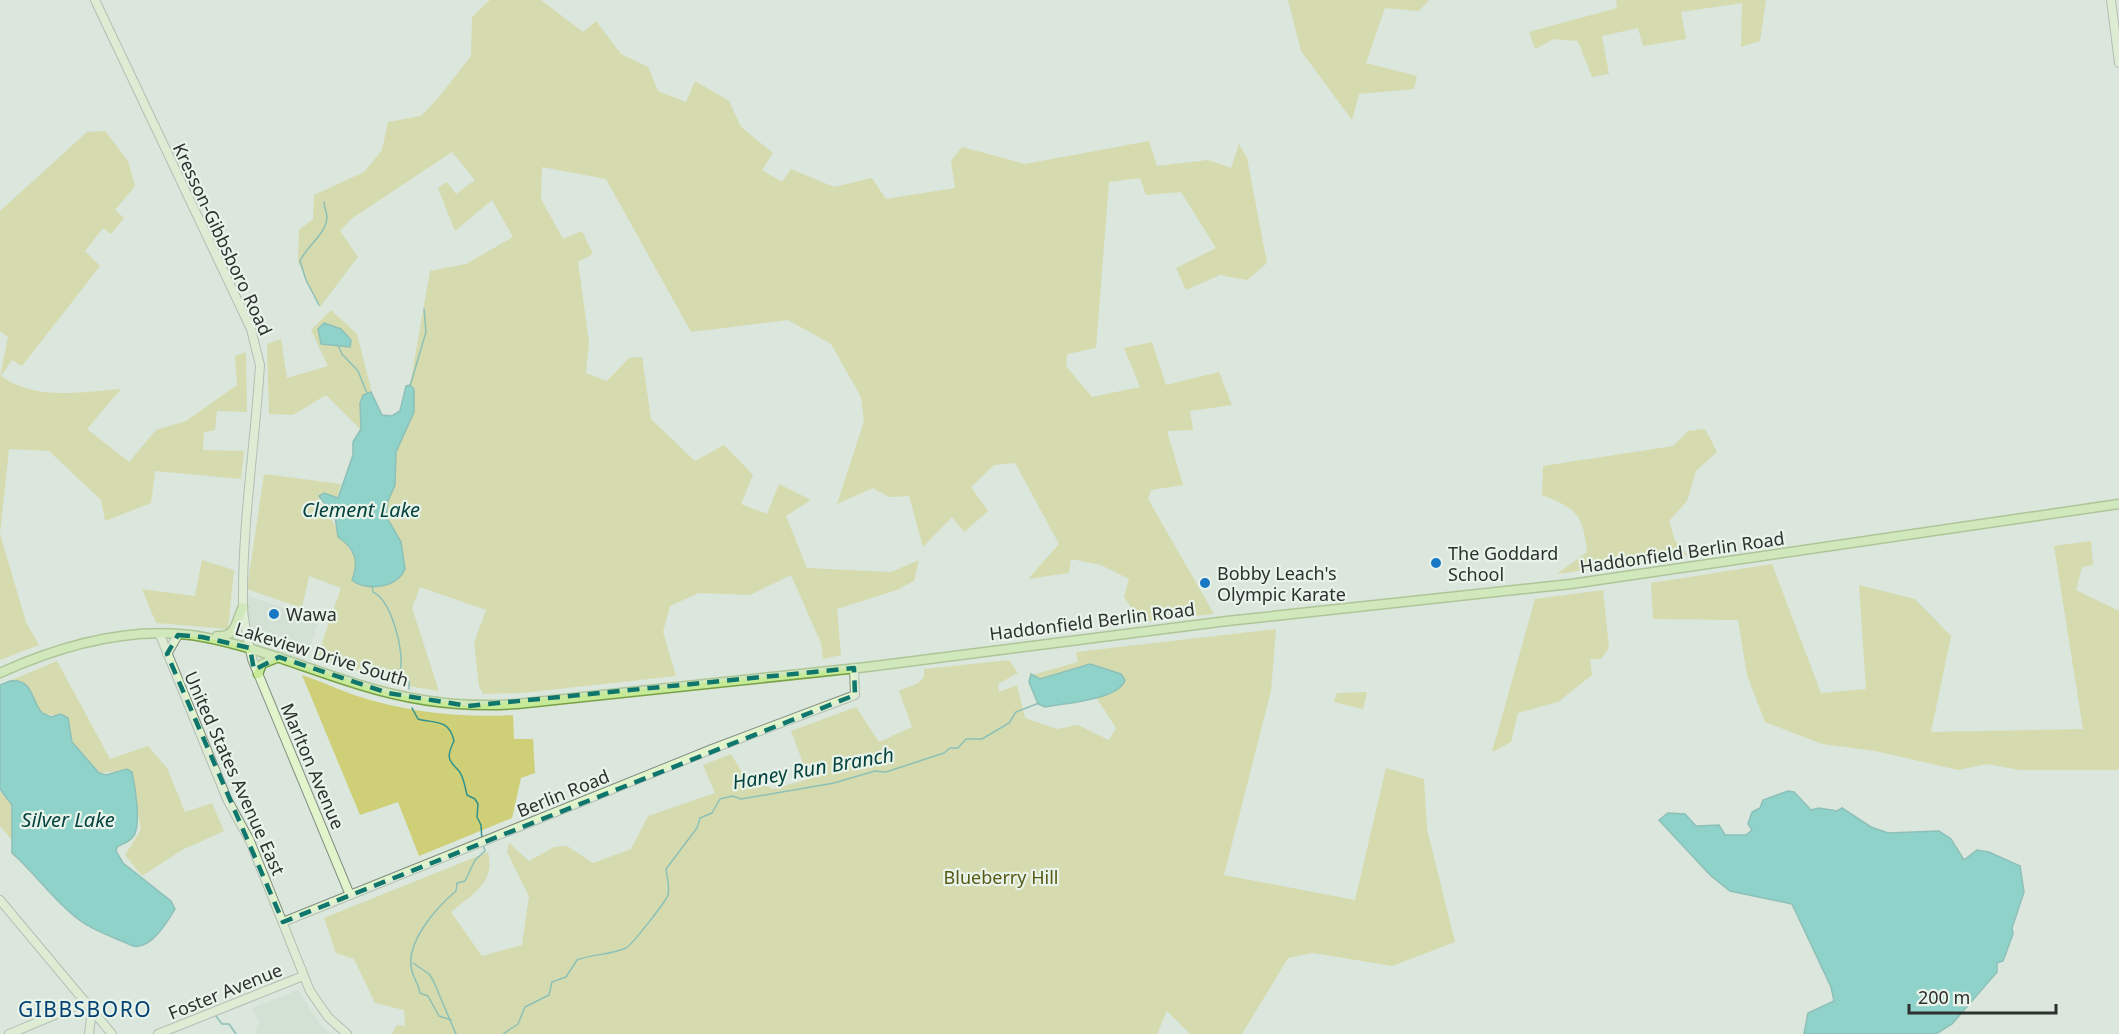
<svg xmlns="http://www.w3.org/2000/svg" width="2119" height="1034" font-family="'Noto Sans',sans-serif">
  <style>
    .built { fill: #cbdccd }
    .green { fill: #cecf76 }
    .water { fill: #32bbb3; stroke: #30928b; stroke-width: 1.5 }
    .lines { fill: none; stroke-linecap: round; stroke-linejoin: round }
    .stream { stroke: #30928b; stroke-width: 1.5 }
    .secondary-casing { stroke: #838d84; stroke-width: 10 }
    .primary-casing { stroke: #78a044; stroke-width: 11 }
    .secondary { stroke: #e2f4cb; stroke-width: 8 }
    .primary { stroke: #c6ea97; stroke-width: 8 }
    .marked { fill: none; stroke: #0f766e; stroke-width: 4.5; stroke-dasharray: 12 8; stroke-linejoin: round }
    .poi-dot { fill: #1878c4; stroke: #e8f3ea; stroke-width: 2 }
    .labels { text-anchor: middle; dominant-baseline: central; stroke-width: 4.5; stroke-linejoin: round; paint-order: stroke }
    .street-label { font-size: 18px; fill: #2d312d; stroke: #e8f3ea }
    .poi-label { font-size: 18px; fill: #2d312d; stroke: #e8f3ea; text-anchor: start }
    .park-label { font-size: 18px; fill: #585815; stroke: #e8f3ea }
    .water-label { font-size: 20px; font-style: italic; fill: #05433f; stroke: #e8f3ea }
    .quarter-label { font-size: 21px; letter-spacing: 1.5px; fill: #034272; stroke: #e8f3ea }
  </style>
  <rect width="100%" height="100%" fill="#dbe6dd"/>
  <g class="built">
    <path d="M243 594 319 620 303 666 250 648Z"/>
    <path d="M298 990 321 1026 331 1034H255L259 1021 252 1008Z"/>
  </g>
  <g class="green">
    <path d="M490 0H541L583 32 596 21 621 54 648 67 658 91 686 102 695 81 729 101 741 127 773 153 762 170 782 182 791 169 834 187 872 178 886 199 955 188 951 161 962 147 1025 164 1149 141 1157 166 1208 160 1231 168 1239 144 1247 158 1267 263 1247 280 1220 275 1186 290 1176 268 1216 248 1181 192 1146 195 1140 178 1109 182 1096 348 1067 354 1066 366 1092 397 1140 387 1124 348 1152 342 1166 385 1219 372 1232 405 1190 411 1193 430 1167 431 1183 485 1151 490 1148 499 1214 614 1141 622 1124 597 1129 579 1101 565 1071 559 1069 573 1028 579 1059 544 1015 463 994 465 971 487 988 511 964 532 952 517 923 547 909 496 889 497 873 488 837 504 864 421 861 397 831 344 788 320 691 332 606 179 542 167 541 199 563 239 582 231 593 254 578 262 589 342 586 373 607 381 629 358 642 357 651 419 695 461 724 445 753 475 741 504 767 514 779 484 811 500 786 516 807 568 891 572 919 560 914 581 897 590 837 609 841 655 823 659 821 643 791 575 750 595 699 593 670 606 663 632 676 676 522 693 483 694 479 686 474 643 486 610 420 587 412 608 439 691 401 685 317 657 341 588 309 576 302 608 247 589 264 474 341 484 337 498 319 499 356 560 355 582 402 547 386 516 396 452 414 412 410 385 430 271 466 264 513 237 492 200 455 231 438 188 447 182 456 194 475 180 452 152 351 219 340 231 358 257 320 307 298 262 299 230 313 219 314 195 364 172 382 150 388 122 421 116 439 97 471 56 472 17Z"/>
    <path d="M1288 0H1429L1419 11 1385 8 1366 63 1417 76 1414 89 1359 94 1352 120 1301 51Z"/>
    <path d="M1616 0H1766L1760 41 1741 47 1742 3 1681 12 1686 39 1643 46 1638 28 1602 36 1609 74 1592 77 1578 41 1554 39 1535 49 1529 32 1617 8Z"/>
    <path d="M105 131 128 161 135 186 115 210 124 218 111 234 103 228 85 251 100 266 22 366 12 360 1 376C35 401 82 392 121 389L87 429 129 462 156 430 186 421 237 385 235 356 246 352 247 412 217 411 215 430 204 432 203 450 244 451 241 479 155 471 151 503 105 521 101 500 49 451 9 449 0 534 26 622 39 645 0 660V377L8 337 0 331V211L87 132Z"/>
    <path d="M331 310 357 334 372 393 361 398V430L326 395 293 415 269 414 267 344 281 339 287 378 328 366 311 330Z"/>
    <path d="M1705 429 1717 452 1696 471 1687 501 1669 521 1675 541 1688 555 1557 574 1587 552C1583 514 1577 509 1542 495L1543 466 1673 446 1688 431Z"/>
    <path d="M2091 541 2093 565 2082 567 2076 590 2119 611V770H2020L1987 764 1958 770 1875 751 1822 744 1765 722 1747 675 1738 620 1653 619 1651 583 1772 564 1821 693 1866 689 1859 585 1915 599 1951 636 1931 732 2083 729 2054 546Z"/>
    <path d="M202 560 234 570 228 629 156 623 142 589 195 596Z"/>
    <path d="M1603 590 1609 648 1601 659H1590L1592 675 1558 702 1518 713 1511 742 1492 752 1535 599Z"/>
    <path d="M1276 629 1271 691 1224 875 1355 900 1386 768 1424 779 1427 829 1455 942 1392 966 1313 953 1288 958 1242 1034H1190L1167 1011 1157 1034H392L397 1025 405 1026 404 1010 375 1003 354 959 336 953 324 918 488 852C496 883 471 895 451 912L482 956 522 945 529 896 507 852 509 843 529 861 554 847 567 846 593 863 631 849 648 816 715 793 703 765 731 754 743 774 773 789 809 779 791 731 856 707 879 742 912 727 899 691 918 683 924 677V669L1009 660 1018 673 998 684 999 692 1017 685 1025 718 1057 729 1078 725 1109 740 1116 728 1096 697 1042 707 1029 676 1078 662 1076 652Z"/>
    <path d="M57 661 110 759 148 746 167 768 185 812 212 803 224 831 182 850 142 876 125 855 141 830 131 770 99 773 72 742 68 718 42 713 24 683 0 685Z"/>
    <path d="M302 675C320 681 337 689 354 695 405 712 460 718 513 715L514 739H533L535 773 521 778 512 818 419 856 398 802 360 815Z"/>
    <path d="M1367 692 1363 709 1334 702 1337 693Z"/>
    <path d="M0 792 11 801 12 840 0 826Z"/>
  </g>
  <g class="water">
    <path d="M324 323 341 329 351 340 350 347 321 344 318 329Z"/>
    <path d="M406 386 410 385 414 389V412L396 452 395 485 388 501 386 516 401 542 405 569C397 588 366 592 352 580 359 562 356 549 338 537L335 517 319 496 324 493 338 498 353 455V442L361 429 360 403 363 395 371 392 382 415 392 416 400 411Z"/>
    <path d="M1090 664 1121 674 1125 680C1119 700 1064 703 1045 707L1038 704 1029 682 1031 674 1040 679Z"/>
    <path d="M10 681C33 678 31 700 42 713L51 717 61 714 68 718 72 742 99 773 106 775 127 769 132 772C135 786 142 826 133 837 129 842 122 844 117 847L116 851 123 863 171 901 175 909C167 922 151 950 133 946 116 938 93 931 78 919 53 900 36 874 12 853V805L0 789V685Z"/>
    <path d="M1788 791 1794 792 1811 810 1819 808 1837 811 1842 808 1871 827 1888 833 1939 831 1951 839 1964 860 1977 850 1989 852 2020 866 2024 892 2012 928 2013 934 2003 961 1997 963V972L1952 1024 1936 1034H1804L1808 1013 1834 1001 1831 987 1792 904 1730 891 1710 875 1659 820 1668 813 1685 814 1696 826 1719 825 1725 835H1746L1752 830 1748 824 1752 812 1760 808 1763 800Z"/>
  </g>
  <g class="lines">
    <g class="stream">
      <path d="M319 305 306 280 300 261C307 245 326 235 327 217 327 213 324 207 324 202"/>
      <path d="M338 345 342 354 358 371 367 393"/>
      <path d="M410 386 426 332 424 309"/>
      <path d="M372 586 373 592C392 601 405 653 400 671L409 681V689"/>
      <path d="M412 708 418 719C435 724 449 718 454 741 446 757 448 760 459 771 464 777 465 788 467 795L475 799 478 804 477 817 481 825 482 840"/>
      <path d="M413 963 429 974 433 980 456 1034"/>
      <path d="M216 1016 222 1024H229L236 1034"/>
      <path d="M451 1020 439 1016 428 996 420 993C419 985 414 979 412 971 404 943 437 907 456 891L457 883 465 881 475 860 485 851 483 844"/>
      <path d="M503 1034 518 1024 525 1007 549 995 552 982 566 977 577 960C592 954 611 955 626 948 631 946 667 900 668 895 670 885 667 879 666 869L697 828 700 818 712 813 720 799 733 796 741 799 834 783 875 771 886 772 944 753 950 748H958L966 739H982L1009 723 1016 712 1039 703"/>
    </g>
    <defs>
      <g id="secondary">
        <path d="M95 0 251 329 260 365C255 444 242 525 243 605 243 623 249 642 252 659L350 895"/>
        <path d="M2111 0 2119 63"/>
        <path d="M160 635 227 799 250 841 310 991 328 1017 347 1034"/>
        <path d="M167 654 178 635"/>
        <path d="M0 900 112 1034"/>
        <path d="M283 922 712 749 855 695 854 668"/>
        <path d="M9 1034 86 1002"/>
        <path d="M89 1034 92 1010"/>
        <path d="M158 1034 303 976"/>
      </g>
      <g id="primary">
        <path d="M217 636C237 638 236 620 243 607"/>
        <path d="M0 673C62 645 135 625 203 637 257 647 307 669 360 685 411 701 464 708 517 704L867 667 1227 621 1571 584 2119 504"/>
        <path d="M258 674 262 664 279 657"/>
      </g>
    </defs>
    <use href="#secondary" class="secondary-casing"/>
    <use href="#primary" class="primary-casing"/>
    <use href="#secondary" class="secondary"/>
    <use href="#primary" class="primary"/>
  </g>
  <path d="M0 0H2119V1034H0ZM178 635 202 637 250 648 254 670 279 657 388 693 468 706 854 668 855 695 283 922 167 654Z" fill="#dbe6dd" fill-opacity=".55" fill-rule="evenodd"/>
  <path class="marked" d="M178 635 202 637 250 648 254 670 279 657 388 693 468 706 854 668 855 695 283 922 167 654Z"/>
  <g class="poi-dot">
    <circle cx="1436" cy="563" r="6"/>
    <circle cx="1205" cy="583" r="6"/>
    <circle cx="274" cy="614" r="6"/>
  </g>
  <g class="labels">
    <g class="street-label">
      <text transform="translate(223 239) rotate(65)">Kresson-Gibbsboro Road</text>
      <text transform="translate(1682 552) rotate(-8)">Haddonfield Berlin Road</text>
      <text transform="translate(1092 621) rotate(-7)">Haddonfield Berlin Road</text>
      <text transform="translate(322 654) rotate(17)">Lakeview Drive South</text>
      <text transform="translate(313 766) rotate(67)">Marlton Avenue</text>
      <text transform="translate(235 773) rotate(66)">United States Avenue East</text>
      <text transform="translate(563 793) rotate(-22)">Berlin Road</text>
      <text transform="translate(225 991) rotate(-22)">Foster Avenue</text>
    </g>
    <g class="poi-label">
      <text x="1448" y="553">The Goddard<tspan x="1448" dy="21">School</tspan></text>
      <text x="1217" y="573">Bobby Leach's<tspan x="1217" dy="21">Olympic Karate</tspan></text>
      <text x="286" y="614">Wawa</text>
    </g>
    <g class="park-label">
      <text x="1001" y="877">Blueberry Hill</text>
    </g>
    <g class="water-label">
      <text x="361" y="509">Clement Lake</text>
      <text transform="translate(813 768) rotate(-10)">Haney Run Branch</text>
      <text x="68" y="819">Silver Lake</text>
    </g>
    <g class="quarter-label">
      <text x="85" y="1009">GIBBSBORO</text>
    </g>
  </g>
  <path d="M1909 1004v9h147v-9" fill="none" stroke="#2d312d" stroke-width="3"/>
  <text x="1918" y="1004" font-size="18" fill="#2d312d" stroke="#e8f3ea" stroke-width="4.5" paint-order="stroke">200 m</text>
</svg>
